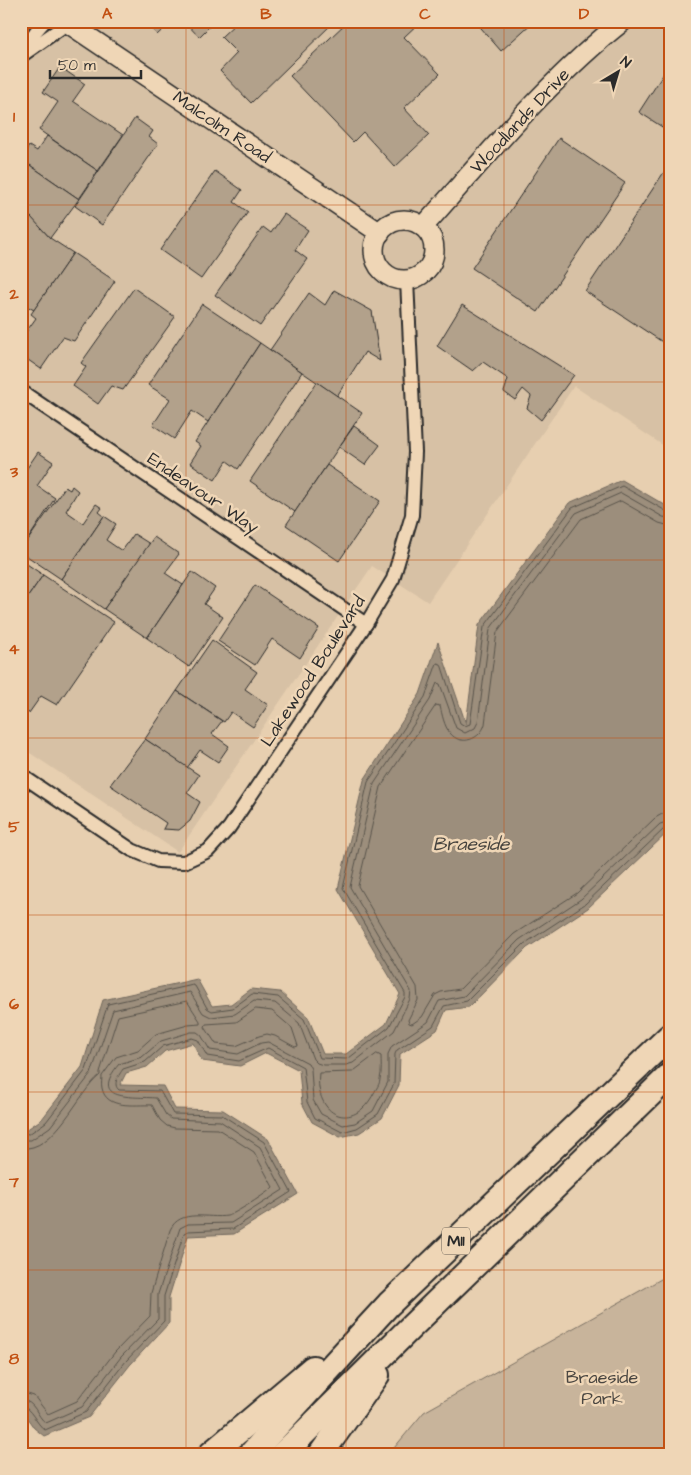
<svg xmlns="http://www.w3.org/2000/svg" width="691" height="1475" font-family="'Architects Daughter',sans-serif">
  <style>
    .built { fill: #d7c1a5 }
    .green { fill: #c8b49b; stroke: #7a7063 }
    .water { fill: #9c8e7b; stroke: #6f665b }
    .lines { fill: none; stroke-linecap: round; stroke-linejoin: round }
    .shore { stroke: #58534b; stroke-width: 1 }
    .building { fill: #b2a18b; stroke: #2b2b2b }
    .street-casing { stroke: #2b2b2b; stroke-width: 16 }
    .secondary-casing { stroke: #2b2b2b; stroke-width: 22 }
    .highway-casing { stroke: #2b2b2b; stroke-width: 28 }
    .street { stroke: #efd6b6; stroke-width: 12 }
    .secondary { stroke: #efd6b6; stroke-width: 19 }
    .highway { stroke: #efd6b6; stroke-width: 24 }
    .grid { fill: none; stroke: #c25012; stroke-width: 1; stroke-opacity: 0.55 }
    .labels { text-anchor: middle; dominant-baseline: central; stroke-width: 5; stroke-linejoin: round; paint-order: stroke }
    .shield { fill: #efd6b6; stroke: #665e55; stroke-width: 1 }
    .shield-label { font-size: 16px; font-weight: bold; fill: #2b2b2b }
    .street-label { font-size: 18px; fill: #2b2b2b; stroke: #efd6b6 }
    .park-label { font-size: 18px; fill: #4a4641; stroke: #efd6b6 }
    .water-label { font-size: 19px; font-style: italic; fill: #47443f; stroke: #efd6b6 }
    .neatline { fill: none; stroke: #c25012; stroke-width: 2 }
    .grid-label { font-size: 16px; text-anchor: middle; font-weight: bold; fill: #c25012 }
  </style>
  <rect width="100%" height="100%" fill="#e7cfb0"/>
  <filter id="ink" filterUnits="userSpaceOnUse"><feTurbulence type="fractalNoise" baseFrequency=".02" numOctaves="2"/><feDisplacementMap in="SourceGraphic" scale="10" xChannelSelector="R" yChannelSelector="G"/><feConvolveMatrix kernelMatrix="1 2 1 2 8 2 1 2 1" color-interpolation-filters="sRGB"/></filter>
  <g filter="url(#ink)">
    <path class="built" d="M21 21H670V450L574 386 428 602 372 566 178 852 21 747Z"/>
    <path class="green" d="M670 1274V1454H389L424 1412Z"/>
    <path class="water" d="M622 480 670 508V830L588 908 527 948 469 1007 446 1010 437 1030 400 1054 399 1085 382 1118 359 1133 340 1137 312 1122 302 1103 299 1070 266 1053 240 1066 202 1061 193 1043 165 1051 147 1067 126 1073 120 1085 163 1086 175 1109 223 1110 268 1139 298 1194 234 1234 188 1236 169 1297V1323L130 1365 89 1417 44 1436 34 1428 21 1409V1128L26 1130 42 1119 82 1067 103 1000 197 979 212 1006 231 1004 251 989 280 992 308 1017 323 1054H346L386 1024 400 994 338 889 364 780 420 694 438 642 466 724 479 625 569 503Z"/>
    <g class="lines">
      <g class="shore">
        <path d="M670 526 659 523 621 501 581 519 497 632 485 724C481 739 461 747 450 733 444 726 442 714 440 706L436 705 381 787 358 886 417 987 418 1000 408 1020 409 1023 412 1024 422 1017 435 995 441 992 460 989 514 934 577 893 655 818 662 814 670 813"/>
        <path d="M256 1009 272 1011 292 1028 298 1046 295 1047 275 1036 267 1034 259 1036 236 1046 216 1044 205 1027 206 1024 236 1022Z"/>
        <path d="M377 1054 381 1056C381 1063 382 1072 380 1079 380 1084 376 1089 374 1093 353 1134 314 1116 319 1073L352 1072Z"/>
        <path d="M21 1133 29 1134 46 1122 86 1070 108 1004 193 985 195 986 207 1008 212 1011 233 1008 252 994 278 997 304 1019 320 1058 346 1059 349 1058 389 1027 405 997V993L343 888 368 782 425 697 437 663 441 664 460 723 465 726 470 724 484 627 572 508 622 486 666 511 670 512"/>
        <path d="M21 1140H31L50 1127 91 1074 113 1010 190 992 203 1013 211 1017 235 1014 254 1001 275 1003 299 1023 313 1059 317 1063 323 1065H346L353 1063 394 1031 410 999 411 991 350 887 374 784 430 700 437 683 440 684 456 728 465 733 475 728 478 722 490 629 576 513 621 493 663 517 670 518"/>
        <path d="M21 1148C55 1153 78 1092 100 1075V1072L118 1016 187 1001 200 1021V1024L188 1025 156 1034 138 1050 116 1057 102 1076C102 1079 101 1084 102 1088 106 1110 135 1104 152 1105L160 1120 167 1126 175 1128 218 1129 254 1152 273 1187C269 1192 233 1215 227 1216 208 1219 180 1208 170 1230L151 1293 150 1316 115 1352 77 1401 48 1414 34 1396 21 1392"/>
        <path d="M21 1400C36 1401 36 1416 46 1423L82 1407 121 1357 158 1319V1294L180 1228 188 1224 231 1223 283 1190 260 1147 220 1121 171 1119 166 1115 156 1098C133 1096 88 1102 119 1064L142 1057 161 1041 191 1032H197L201 1035 210 1050 238 1054 261 1043 268 1042 308 1063 311 1069 313 1100 321 1114 343 1125 355 1123 373 1111 388 1082V1054L392 1046 428 1022 439 1001 464 996 519 940 581 899 660 824 670 821"/>
        <path d="M21 1406C31 1407 36 1424 45 1430L86 1412 126 1361 164 1321V1296L184 1233 188 1231 233 1229 291 1192 264 1142 222 1115 173 1114 160 1091 119 1090C112 1084 119 1075 123 1069L145 1062 163 1046 192 1038 198 1040 207 1056 239 1061 268 1048 303 1067 307 1102 315 1118 342 1132 357 1128 378 1114 394 1084 395 1054 397 1050 433 1026 444 1006 467 1001 524 944 585 904 664 829 670 827"/>
      </g>
    </g>
    <g class="building">
      <path d="M144 21H172L157 35Z"/>
      <path d="M184 21H215L199 37Z"/>
      <path d="M238 21H335L251 103 220 71 237 53 221 37Z"/>
      <path d="M348 21H421L404 37 440 74 404 108 429 135 395 167 363 132 353 142 290 76Z"/>
      <path d="M475 21H534L501 51Z"/>
      <path d="M60 67 85 84 73 101 123 135 98 171 39 130 58 102 43 92Z"/>
      <path d="M668 67 670 68V132L639 112Z"/>
      <path d="M135 118 153 131 149 137 158 144 102 225 75 206Z"/>
      <path d="M47 136 98 171 79 199 21 159 29 146 37 151Z"/>
      <path d="M559 138 625 183 538 312 472 268Z"/>
      <path d="M21 159 79 199 50 238 21 207Z"/>
      <path d="M670 163V347L585 291Z"/>
      <path d="M215 171 242 190 234 202 248 212 201 279 160 250Z"/>
      <path d="M284 214 308 230 295 250 307 259 260 326 215 295 263 227 271 233Z"/>
      <path d="M31 217 50 238 73 253 34 310 21 303V226Z"/>
      <path d="M73 253 115 281 74 341 63 337 41 369 21 355V339L36 318 31 314Z"/>
      <path d="M134 288 175 317 123 390 111 386 98 404 73 386 86 367 81 363Z"/>
      <path d="M334 290 372 311 380 361 365 352 337 396 270 350 309 293 325 305Z"/>
      <path d="M202 304 260 343 208 422 192 411 174 439 153 425 170 399 148 385Z"/>
      <path d="M462 305 574 375 541 420 527 408 531 396 523 389 515 400 504 392 508 379 483 362 473 371 437 346Z"/>
      <path d="M260 343 302 372 238 469 227 461 215 480 190 463 201 446 195 442Z"/>
      <path d="M317 382 362 413 295 512 250 481Z"/>
      <path d="M354 426 380 445 365 465 339 447Z"/>
      <path d="M38 452 53 462 37 486 55 498 21 550V473L23 474Z"/>
      <path d="M327 465 380 501 339 561 286 525Z"/>
      <path d="M72 486 78 491 66 511 83 523 96 504 102 508 99 512 104 516 61 579 21 552V550L65 487 70 490Z"/>
      <path d="M104 516 116 524 106 540 122 551 134 534 150 544 104 609 61 579Z"/>
      <path d="M154 537 179 554 165 573 183 585 147 638 104 609Z"/>
      <path d="M21 560 43 575 21 607Z"/>
      <path d="M192 572 215 588 204 604 223 617 189 667 147 638Z"/>
      <path d="M43 575 114 622 57 705 41 696 29 713 21 710V607Z"/>
      <path d="M255 585 319 628 300 658 272 639 255 665 218 641Z"/>
      <path d="M212 640 257 672 245 689 268 705 253 727 231 712 224 722 177 691Z"/>
      <path d="M177 691 222 721 212 734 229 746 218 762 200 750 187 768 145 739Z"/>
      <path d="M145 739 199 775 187 793 200 802 190 821 179 830 163 829 166 823 110 785Z"/>
    </g>
    <g class="lines">
      <defs>
        <g id="street">
          <path d="M21 53 36 31 45 21"/>
          <path d="M21 56 71 21"/>
          <path d="M21 391 366 624"/>
          <path d="M21 775 132 850 158 861 184 862 208 851 229 828 366 624 393 579 412 515 415 452 407 280"/>
        </g>
        <g id="secondary">
          <path d="M65 21 380 233"/>
          <circle cx="404" cy="250" r="30"/>
          <path d="M423 227C487 156 548 80 623 21"/>
        </g>
        <g id="highway">
          <path d="M211 1454 313 1368"/>
          <path d="M251 1454 389 1304 670 1036"/>
          <path d="M283 1454 411 1327 670 1075"/>
          <path d="M321 1454 377 1375"/>
        </g>
      </defs>
      <use href="#street" class="street-casing"/>
      <use href="#secondary" class="secondary-casing"/>
      <use href="#highway" class="highway-casing"/>
      <use href="#street" class="street"/>
      <use href="#secondary" class="secondary"/>
      <use href="#highway" class="highway"/>
    </g>
  </g>
  <path class="grid" d="M186 21V1454M346 21V1454M504 21V1454M21 205H670M21 382H670M21 560H670M21 738H670M21 915H670M21 1092H670M21 1270H670"/>
  <g class="labels">
    <rect class="shield" x="442" y="1227.5" width="28" height="27" rx="4"/>
    <g class="shield-label">
      <text x="456" y="1241">M11</text>
    </g>
    <g class="street-label">
      <text transform="translate(520 121) rotate(-47)">Woodlands Drive</text>
      <text transform="translate(222 127) rotate(34)">Malcolm Road</text>
      <text transform="translate(203 493) rotate(34)">Endeavour Way</text>
      <text transform="translate(313 671) rotate(-57)">Lakewood Boulevard</text>
    </g>
    <g class="park-label">
      <text x="602" y="1377">Braeside<tspan x="602" dy="21">Park</tspan></text>
    </g>
    <g class="water-label">
      <text x="471" y="844">Braeside</text>
    </g>
  </g>
  <rect width="691" height="1475" fill="none" stroke="#efd6b6" stroke-width="55"/>
  <g transform="translate(618 72) rotate(38)" stroke="#efd6b6" stroke-width="4" paint-order="stroke">
  <path d="M0-4L9 19L0 12L-9 19Z" fill="#2b2b2b"/>
  <text y="-8" font-size="14" font-weight="bold" text-anchor="middle" fill="#2b2b2b">N</text>
  </g>
  <path d="M50 70v8h91v-8" fill="none" stroke="#2b2b2b" stroke-width="2.5"/>
  <text x="58" y="70" font-size="15" fill="#2b2b2b" stroke="#efd6b6" stroke-width="4" paint-order="stroke">50 m</text>
  <rect x="28" y="28" width="636" height="1420" class="neatline"/>
  <g class="grid-label">
    <text x="107" y="19">A</text>
    <text x="266" y="19">B</text>
    <text x="425" y="19">C</text>
    <text x="584" y="19">D</text>
    <text x="14" y="122">1</text>
    <text x="14" y="299">2</text>
    <text x="14" y="477">3</text>
    <text x="14" y="654">4</text>
    <text x="14" y="832">5</text>
    <text x="14" y="1009">6</text>
    <text x="14" y="1187">7</text>
    <text x="14" y="1364">8</text>
  </g>
</svg>
